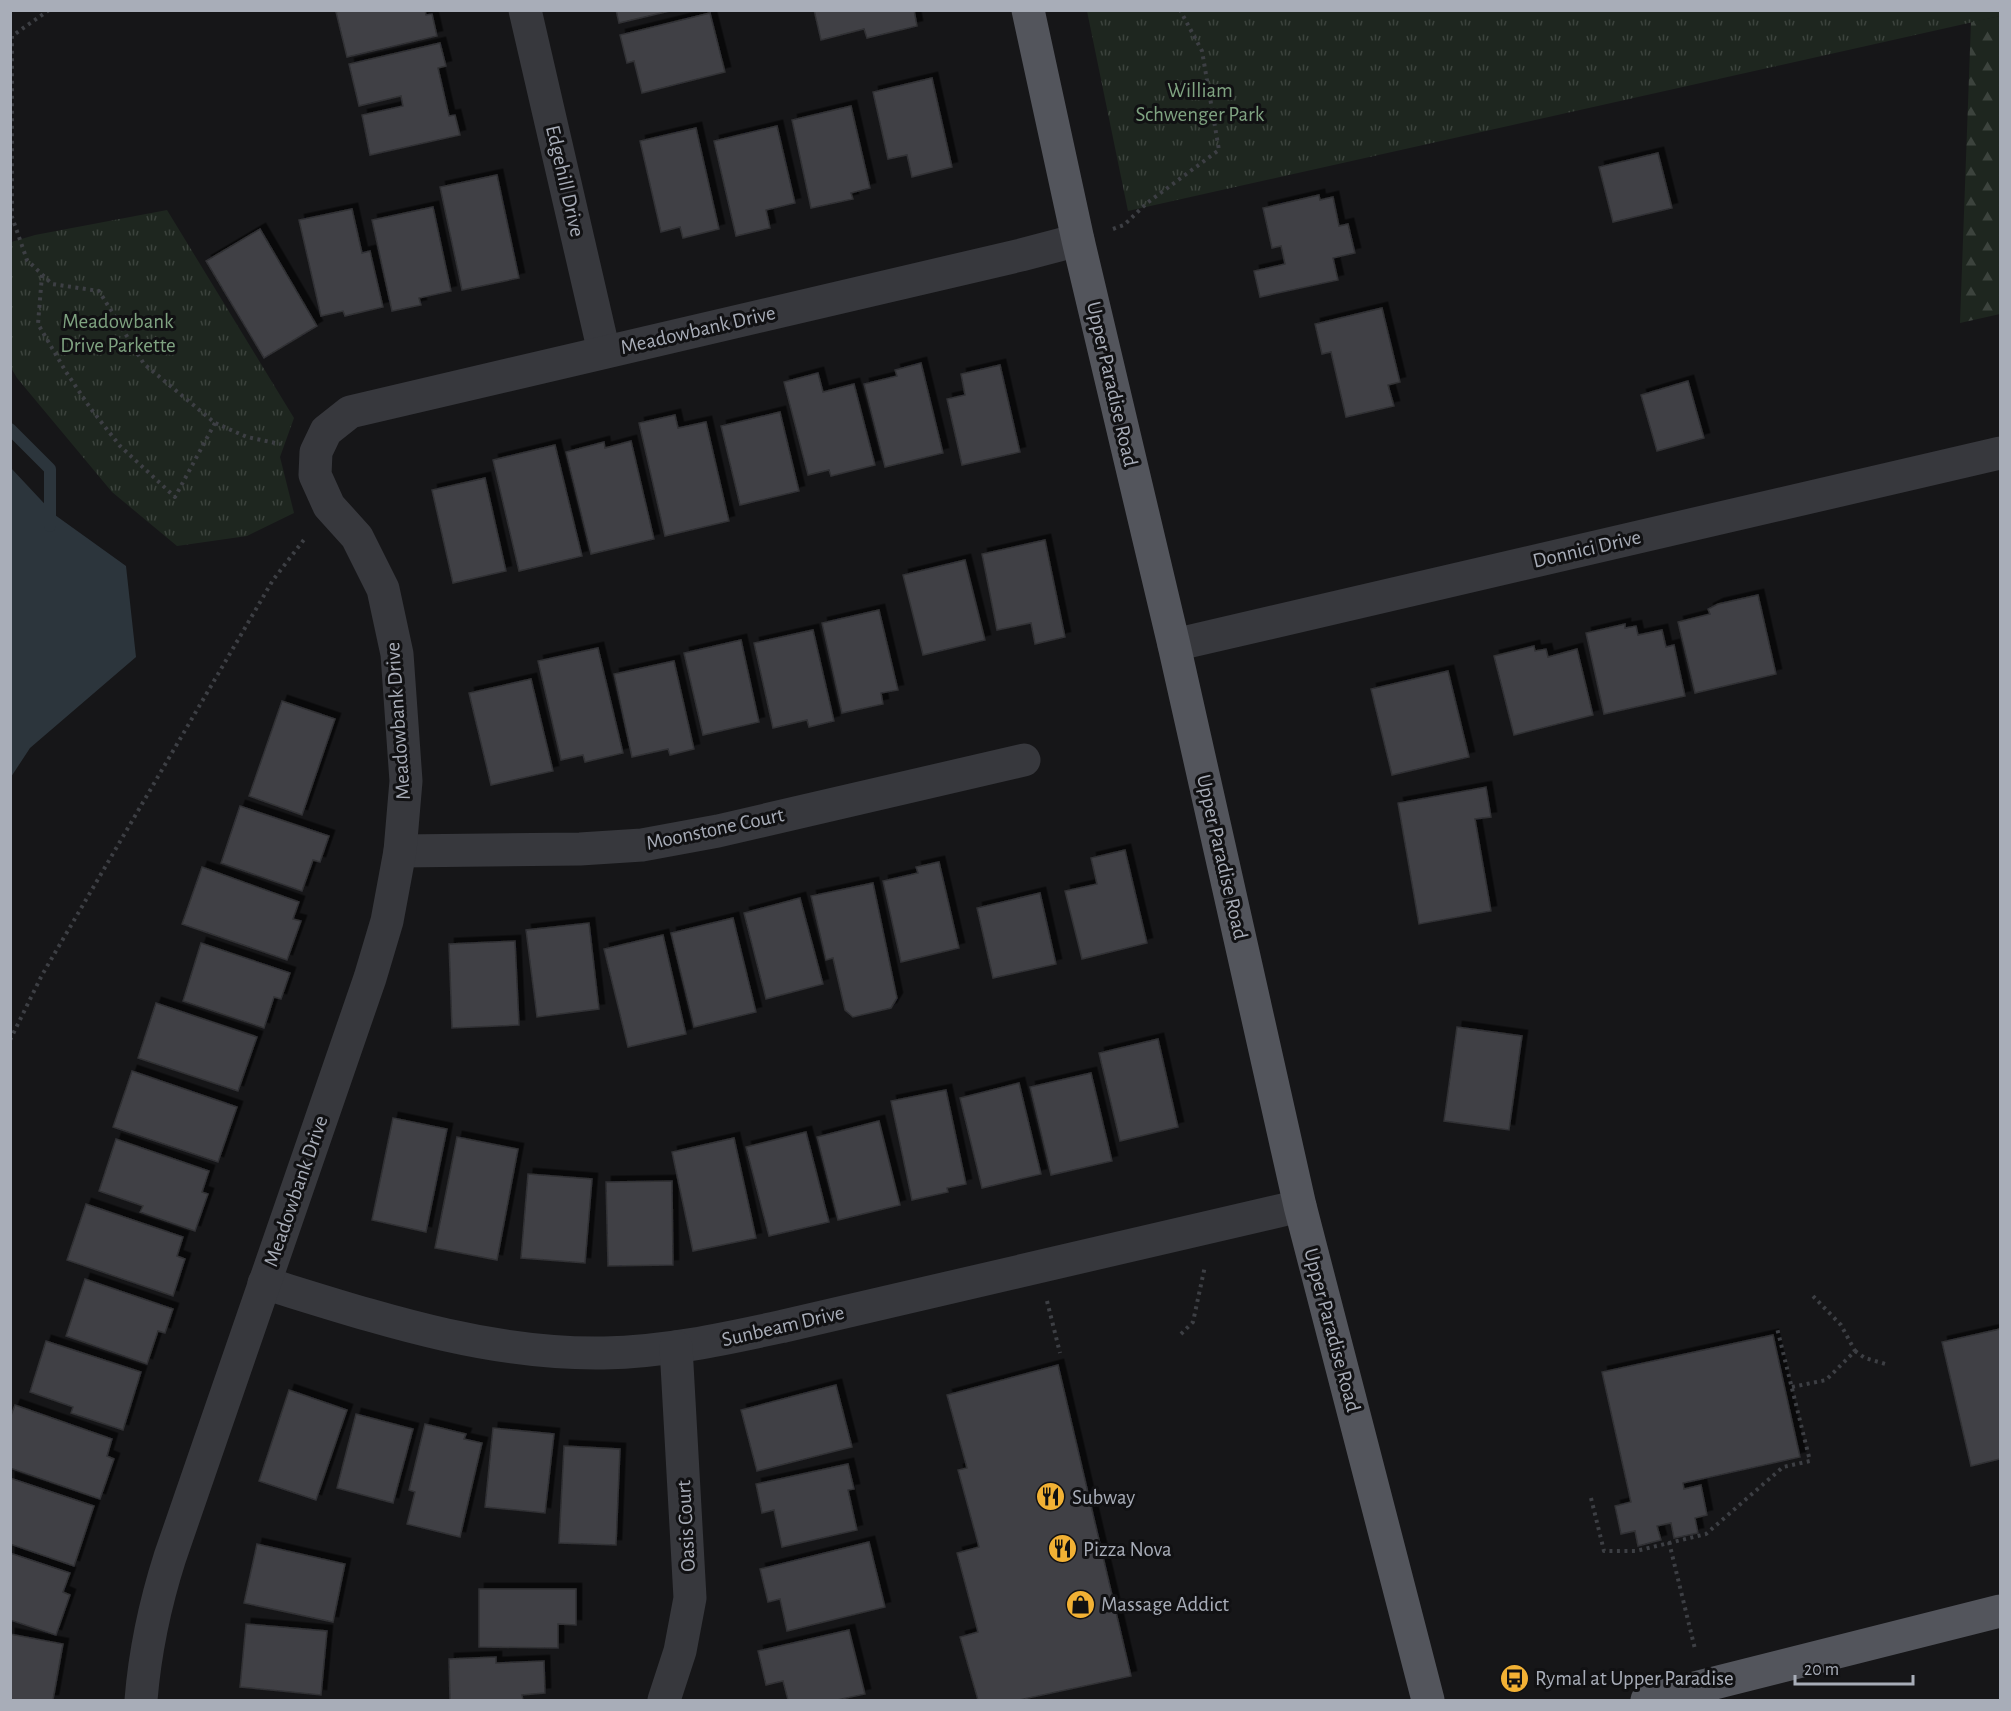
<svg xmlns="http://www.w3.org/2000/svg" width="2011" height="1711" font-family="'Alegreya Sans',sans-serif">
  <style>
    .forest { fill: url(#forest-firs) }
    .park { fill: url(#park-tufts) }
    .water { fill: #2c353c }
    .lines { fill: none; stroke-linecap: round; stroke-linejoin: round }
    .stream { stroke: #2c353c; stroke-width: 12 }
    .building { fill: #404145; stroke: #303034; stroke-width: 1.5; filter: url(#shadow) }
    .path { stroke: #3d3f44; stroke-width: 4; stroke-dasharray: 3 4.5; stroke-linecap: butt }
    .minor { stroke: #37383d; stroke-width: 33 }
    .major { stroke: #53555c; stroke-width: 33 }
    .labels { text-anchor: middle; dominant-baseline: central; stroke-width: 6; stroke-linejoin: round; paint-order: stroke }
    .park-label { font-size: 21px; fill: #7fa381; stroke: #111113 }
    .street-label { font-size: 21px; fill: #a8adb8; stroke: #111113 }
    .poi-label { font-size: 21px; fill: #a8adb8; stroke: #111113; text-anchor: start }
  </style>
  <defs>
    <pattern id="forest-firs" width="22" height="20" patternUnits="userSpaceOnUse" patternTransform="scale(1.5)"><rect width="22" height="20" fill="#1e261f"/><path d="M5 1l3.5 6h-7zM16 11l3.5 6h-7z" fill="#3c433d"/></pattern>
    <pattern id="park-tufts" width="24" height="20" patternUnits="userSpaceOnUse" patternTransform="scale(1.5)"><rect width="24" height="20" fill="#1e261f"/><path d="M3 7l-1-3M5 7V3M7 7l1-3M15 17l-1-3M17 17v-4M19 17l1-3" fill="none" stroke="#3c433d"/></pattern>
    <filter id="shadow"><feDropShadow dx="5.5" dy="-5.5" stdDeviation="0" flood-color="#0009"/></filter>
  </defs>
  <rect width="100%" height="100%" fill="#161618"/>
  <path class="forest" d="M2000 16V314L1960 323 1971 22Z"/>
  <g class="park">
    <path d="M2000 10V16L1128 211 1087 11Z"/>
    <path d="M167 210 294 418 280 457 294 513 247 536 177 546 112 492 17 378 10 366 11 242 35 235Z"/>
  </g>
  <path class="water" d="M11 468 55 515 126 566 136 657 30 748 11 777Z"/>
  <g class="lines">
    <path class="stream" d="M10 429 50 469V526"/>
  </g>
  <g class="building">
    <path d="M343 10H425L426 15 432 14 437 36 347 57 336 12Z"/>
    <path d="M616 10H674L619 23Z"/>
    <path d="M814 10H914L917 26 867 38 864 29 821 40Z"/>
    <path d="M710 13 725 72 642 93 634 61 627 63 620 35Z"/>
    <path d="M440 43 446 66 438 68 449 116 455 115 460 135 370 155 362 115 403 106 401 96 359 106 349 64Z"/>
    <path d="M932 78 952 167 912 177 907 155 888 159 873 92Z"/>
    <path d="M851 106 870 188 851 193 853 199 811 208 792 120Z"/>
    <path d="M777 126 795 203 766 210 770 228 736 236 714 141Z"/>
    <path d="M696 128 719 229 683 238 680 227 661 232 640 141Z"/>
    <path d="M1658 153 1672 208 1613 222 1599 167Z"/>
    <path d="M497 175 519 278 462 290 440 187Z"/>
    <path d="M1319 195 1320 200 1333 197 1339 226 1348 224 1355 253 1333 258 1338 280 1260 297 1254 271 1285 264 1281 246 1272 248 1263 208Z"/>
    <path d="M433 207 451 291 419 298 421 305 392 311 372 220Z"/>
    <path d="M352 209 362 253 370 251 383 307 345 316 343 311 321 316 299 220Z"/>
    <path d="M260 229 317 326 264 358 206 261Z"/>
    <path d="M1382 308 1400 382 1388 385 1394 406 1346 417 1331 352 1322 354 1315 324Z"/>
    <path d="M921 363 943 453 885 467 864 384 897 376 895 370Z"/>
    <path d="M1000 365 1020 452 962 465 947 399 965 395 961 374Z"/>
    <path d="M818 373 823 392 854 384 875 465 831 476 829 470 808 475 784 382Z"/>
    <path d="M1688 381 1704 438 1657 451 1641 395Z"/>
    <path d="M780 412 799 491 740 505 721 426Z"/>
    <path d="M675 415 678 428 706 422 729 521 665 536 639 423Z"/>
    <path d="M631 441 654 539 591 554 566 452 604 442 605 448Z"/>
    <path d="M555 445 582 556 519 571 493 460Z"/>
    <path d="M485 478 506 571 453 583 432 490Z"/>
    <path d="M1045 540 1065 637 1035 644 1031 623 997 630 982 554Z"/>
    <path d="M965 560 985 640 923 655 903 575Z"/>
    <path d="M1758 595 1776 674 1695 693 1678 622 1710 614 1708 609 1718 604Z"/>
    <path d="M879 610 898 690 881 693 883 704 842 713 822 623Z"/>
    <path d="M1625 624V628L1636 626 1638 635 1662 630 1666 647 1674 645 1685 696 1604 714 1586 633Z"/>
    <path d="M813 630 834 721 809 727 807 720 773 728 754 643Z"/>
    <path d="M741 640 759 722 703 735 684 653Z"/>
    <path d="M1534 646 1535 651 1546 649 1548 657 1577 649 1593 715 1514 735 1494 656Z"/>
    <path d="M598 648 623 753 585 762 583 755 561 760 538 661Z"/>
    <path d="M674 661 694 749 670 755 668 749 632 757 614 674Z"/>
    <path d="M1448 671 1469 757 1392 775 1371 689Z"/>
    <path d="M531 679 553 771 491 785 469 693Z"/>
    <path d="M282 701 335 719 302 815 249 796Z"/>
    <path d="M1486 787 1491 817 1475 819 1491 911 1419 924 1398 803Z"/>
    <path d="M240 806 329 836 320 862 313 860 302 891 221 863Z"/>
    <path d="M1125 850 1147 943 1082 959 1065 891 1097 884 1091 858Z"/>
    <path d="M939 862 959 948 901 962 883 881 918 873 916 867Z"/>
    <path d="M202 867 299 902 293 919 301 921 287 960 182 924Z"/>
    <path d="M873 883 897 998 891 1008 853 1017 845 1010 833 958 826 960 811 896Z"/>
    <path d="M1040 893 1056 964 993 978 977 908Z"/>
    <path d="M800 898 823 984 766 999 744 913Z"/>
    <path d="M733 918 756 1012 694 1027 671 933Z"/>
    <path d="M589 923 599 1009 537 1017 526 930Z"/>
    <path d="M663 935 686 1034 628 1047 604 949Z"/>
    <path d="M515 941 519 1025 452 1028 449 944Z"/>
    <path d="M201 943 290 973 281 999 274 997 264 1028 183 1001Z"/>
    <path d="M156 1003 257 1037 238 1091 138 1058Z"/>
    <path d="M1457 1027 1522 1036 1509 1130 1444 1121Z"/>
    <path d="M1158 1039 1178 1127 1120 1141 1099 1053Z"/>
    <path d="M132 1071 237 1107 218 1162 113 1127Z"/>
    <path d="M1091 1073 1112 1161 1051 1175 1030 1087Z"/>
    <path d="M1019 1083 1041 1174 982 1188 960 1098Z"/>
    <path d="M946 1090 966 1184 947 1188 948 1192 912 1200 891 1101Z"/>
    <path d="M393 1118 447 1129 426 1232 372 1220Z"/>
    <path d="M879 1121 900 1205 838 1220 817 1137Z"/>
    <path d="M806 1132 829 1222 769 1236 746 1147Z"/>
    <path d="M457 1137 518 1149 497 1260 435 1248Z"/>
    <path d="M734 1138 756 1238 693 1251 672 1152Z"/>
    <path d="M116 1139 209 1171 202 1192 208 1194 195 1231 140 1212 143 1206 99 1191Z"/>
    <path d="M528 1174 592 1179 585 1263 521 1258Z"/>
    <path d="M672 1181 673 1265 608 1266 606 1182Z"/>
    <path d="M86 1204 183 1237 177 1256 185 1259 173 1296 67 1260Z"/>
    <path d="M85 1279 173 1309 165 1333 158 1331 147 1364 66 1336Z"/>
    <path d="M2000 1329V1459L1971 1466 1942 1342Z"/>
    <path d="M1773 1335 1800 1457 1683 1483 1684 1489 1701 1485 1707 1515 1695 1518 1698 1533 1674 1538 1671 1523 1657 1526 1661 1540 1638 1546 1635 1531 1621 1534 1615 1506 1631 1502 1602 1372Z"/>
    <path d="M46 1341 141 1372 123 1430 71 1413 73 1407 30 1392Z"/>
    <path d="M1058 1365 1131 1676 1019 1700H978L960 1637 978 1632 957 1553 979 1547 958 1470 967 1468 947 1395Z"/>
    <path d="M836 1385 852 1447 757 1471 741 1410Z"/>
    <path d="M289 1390 347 1410 316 1500 259 1481Z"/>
    <path d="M15 1405 112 1439 107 1456 114 1459 100 1499 10 1468V1418Z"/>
    <path d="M356 1414 413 1429 393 1503 337 1488Z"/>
    <path d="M425 1424 466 1434 464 1439 482 1443 460 1537 407 1524 415 1492 409 1490Z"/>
    <path d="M493 1428 554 1434 545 1513 485 1507Z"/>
    <path d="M564 1446 620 1449 616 1545 559 1543Z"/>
    <path d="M848 1464 854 1489 848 1490 857 1530 782 1547 774 1510 762 1513 756 1484Z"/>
    <path d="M10 1478 94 1506 74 1566 10 1544Z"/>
    <path d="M869 1542 885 1607 787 1631 780 1599 768 1602 760 1569Z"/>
    <path d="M257 1544 345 1564 333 1622 244 1603Z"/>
    <path d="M10 1553 70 1573 63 1592 70 1595 56 1635 10 1620Z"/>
    <path d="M479 1589H576V1625L558 1624V1648L479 1647Z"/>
    <path d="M246 1624 327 1631 321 1695 240 1687Z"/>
    <path d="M849 1630 865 1694 837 1700H788L783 1681 766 1685 758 1651Z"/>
    <path d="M10 1634 63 1644 53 1700H10Z"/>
    <path d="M496 1657V1663L544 1661 545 1693 522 1695 523 1700H450L449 1659Z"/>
  </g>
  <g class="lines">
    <g class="path">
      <path d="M49 10 12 36V217L27 260 52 284 99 291 144 364 215 423 247 437 280 444"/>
      <path d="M1113 229 1124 225 1147 203 1219 150 1202 51 1180 10"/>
      <path d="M42 275 38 324 66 372 91 409 120 446 175 497 215 423"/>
      <path d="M10 1040 42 975 273 580 306 537"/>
      <path d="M1047 1301 1060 1353"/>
      <path d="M1181 1334 1193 1322 1205 1266"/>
      <path d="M1855 1351 1865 1358 1889 1365"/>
      <path d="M1792 1387 1826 1380 1855 1351 1841 1325 1811 1294"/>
      <path d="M1591 1498 1604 1551H1636L1706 1534 1783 1467 1810 1461 1777 1328"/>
      <path d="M1669 1542 1695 1649"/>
    </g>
    <g class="minor">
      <path d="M525 10 604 352"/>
      <path d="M1174 645 2000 453"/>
      <path d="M400 851 580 849 642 845 718 831 1024 760"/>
      <path d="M264 1283C375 1317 486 1355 604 1353 665 1352 724 1339 784 1326L1300 1206"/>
      <path d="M141 1700C145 1651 155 1604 170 1557L370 978 387 921 400 851 406 781 397 654 383 589 357 537 329 506 315 475 316 452 326 431 350 412 1021 255 1078 240"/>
      <path d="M664 1700 680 1651 690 1598 676 1347"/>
    </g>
    <g class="major">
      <path d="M1028 10 1078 240 1174 645 1300 1206 1428 1700"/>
      <path d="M1647 1700 2000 1611"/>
    </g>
  </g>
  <defs>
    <symbol id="restaurant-disc" viewBox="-11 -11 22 22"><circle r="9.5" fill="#f2b134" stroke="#111113"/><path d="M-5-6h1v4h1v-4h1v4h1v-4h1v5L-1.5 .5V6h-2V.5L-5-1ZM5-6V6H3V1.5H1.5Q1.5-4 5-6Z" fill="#111"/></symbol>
    <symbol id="shop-disc" viewBox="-11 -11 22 22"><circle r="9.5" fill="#f2b134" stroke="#111113"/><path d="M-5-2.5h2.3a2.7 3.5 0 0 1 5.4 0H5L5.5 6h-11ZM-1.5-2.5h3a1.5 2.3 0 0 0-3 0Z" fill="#111"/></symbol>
    <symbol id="bus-disc" viewBox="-11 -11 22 22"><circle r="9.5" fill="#f2b134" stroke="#111113"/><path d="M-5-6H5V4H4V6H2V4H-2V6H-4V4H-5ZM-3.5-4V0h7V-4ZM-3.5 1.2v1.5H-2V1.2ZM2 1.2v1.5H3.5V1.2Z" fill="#111"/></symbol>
  </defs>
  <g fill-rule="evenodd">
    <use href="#restaurant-disc" x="1034" y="1480" width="33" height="33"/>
    <use href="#restaurant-disc" x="1046" y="1532" width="33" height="33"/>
    <use href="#shop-disc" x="1064" y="1588" width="33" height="33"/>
    <use href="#bus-disc" x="1498" y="1662" width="33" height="33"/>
  </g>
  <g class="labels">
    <g class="park-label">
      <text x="1200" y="90">William<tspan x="1200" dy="24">Schwenger Park</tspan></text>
      <text x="118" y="321">Meadowbank<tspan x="118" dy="24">Drive Parkette</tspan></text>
    </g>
    <g class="street-label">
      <text transform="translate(565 181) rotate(77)">Edgehill Drive</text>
      <text transform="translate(698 330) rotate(-13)">Meadowbank Drive</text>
      <text transform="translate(1112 384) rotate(77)">Upper Paradise Road</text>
      <text transform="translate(1587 549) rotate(-13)">Donnici Drive</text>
      <text transform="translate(398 721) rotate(-94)">Meadowbank Drive</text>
      <text transform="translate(715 829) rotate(-12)">Moonstone Court</text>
      <text transform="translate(1222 857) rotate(77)">Upper Paradise Road</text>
      <text transform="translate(296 1191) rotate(-71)">Meadowbank Drive</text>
      <text transform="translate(783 1326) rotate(-13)">Sunbeam Drive</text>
      <text transform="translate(1332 1330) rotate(75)">Upper Paradise Road</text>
      <text transform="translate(686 1526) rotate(-93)">Oasis Court</text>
    </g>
    <g class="poi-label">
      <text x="1072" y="1497">Subway</text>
      <text x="1083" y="1549">Pizza Nova</text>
      <text x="1101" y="1604">Massage Addict</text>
      <text x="1535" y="1678">Rymal at Upper Paradise</text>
    </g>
  </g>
  <rect width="2011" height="1711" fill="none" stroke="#a8adb8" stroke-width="24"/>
  <path d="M1795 1675v9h118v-9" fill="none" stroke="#a8adb8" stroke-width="3"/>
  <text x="1804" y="1675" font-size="18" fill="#a8adb8" stroke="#111113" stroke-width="4.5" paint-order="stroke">20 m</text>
</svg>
